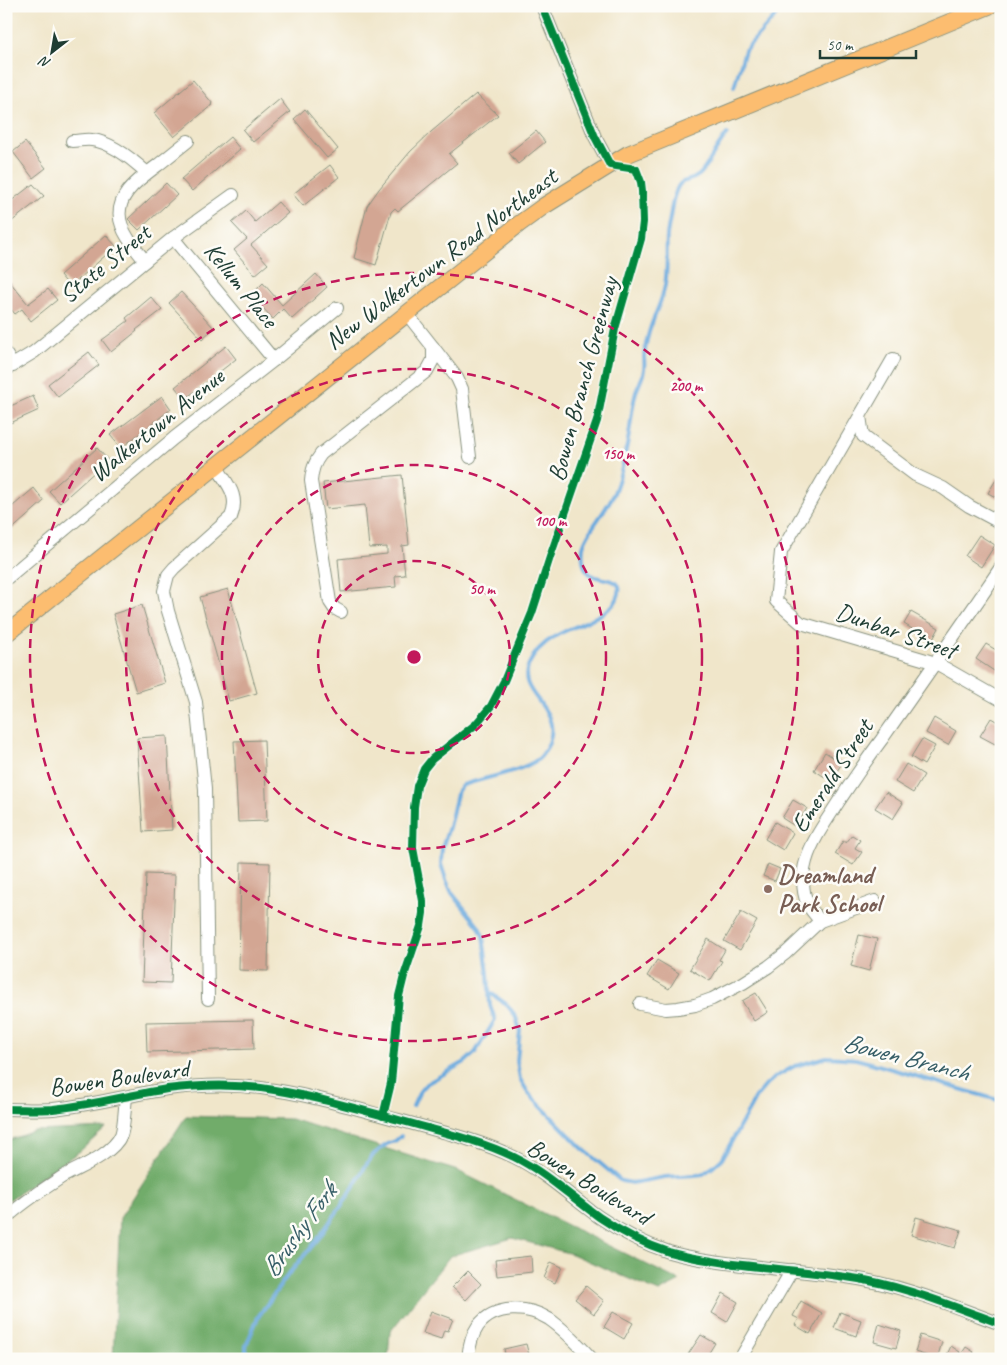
<svg xmlns="http://www.w3.org/2000/svg" width="1007" height="1365" font-family="Caveat,sans-serif">
  <style>
    .forest { fill: #71ac6b; stroke: #487450 }
    .lines { fill: none; stroke-linecap: round; stroke-linejoin: round }
    .stream { stroke: #6caade; stroke-width: 4 }
    .building { fill: #d3a693 }
    .minor-casing { stroke: #88927f; stroke-width: 14 }
    .major-casing { stroke: #88927f; stroke-width: 18 }
    .minor { stroke: #fff; stroke-width: 12 }
    .major { stroke: #fcbd6f; stroke-width: 16 }
    .cycleway-casing { stroke: #fdfcf7; stroke-width: 11 }
    .cycleway { stroke: #00873e; stroke-width: 8 }
    .ring { fill: none; stroke: #c2185b; stroke-width: 2.5; stroke-dasharray: 9 6 }
    .education-dot { fill: #8d6e63; stroke: #fdfcf7; stroke-width: 2 }
    .labels { text-anchor: middle; dominant-baseline: central; stroke-width: 5; stroke-linejoin: round; paint-order: stroke }
    .street-label { font-size: 25px; fill: #1f3d34; stroke: #fdfcf7 }
    .education-label { font-size: 25px; font-weight: bold; fill: #785e54; stroke: #fdfcf7; text-anchor: start }
    .water-label { font-size: 26px; font-style: italic; fill: #365e67; stroke: #fdfcf7 }
    .centre { fill: #c2185b; stroke: #fdfcf7; stroke-width: 2.5 }
    .ring-label { font-size: 15px; text-anchor: middle; font-weight: bold; fill: #c2185b; stroke: #fdfcf7; stroke-width: 5; stroke-linejoin: round; paint-order: stroke }
  </style>
  <rect width="100%" height="100%" fill="#fdfcf7"/>
  <filter id="ink" filterUnits="userSpaceOnUse"><feTurbulence type="fractalNoise" baseFrequency=".02" numOctaves="2"/><feDisplacementMap in="SourceGraphic" scale="10" xChannelSelector="R" yChannelSelector="G"/><feConvolveMatrix kernelMatrix="1 2 1 2 8 2 1 2 1" color-interpolation-filters="sRGB"/></filter>
  <filter id="wash" filterUnits="userSpaceOnUse"><feTurbulence type="fractalNoise" baseFrequency=".0096" numOctaves="4" result="noise"/><feDisplacementMap in="SourceGraphic" scale="20" xChannelSelector="R" yChannelSelector="G"/><feGaussianBlur stdDeviation="1.12" result="paint"/><feColorMatrix in="noise" values="0 0 0 0 0 0 0 0 0 0 0 0 0 0 0 0 0 1.4 0 .05"/><feComposite in="paint" operator="in"/></filter>
  <g filter="url(#wash)">
    <rect width="100%" height="100%" fill="#f0e6ca"/>
    <g class="forest">
      <path d="M186 1116 291 1119 458 1171 680 1281 659 1292 572 1254 512 1238 450 1256 390 1332 388 1359H113L120 1218Z"/>
      <path d="M106 1128 80 1151 6 1202V1141L34 1131Z"/>
    </g>
    <g class="lines">
      <g class="stream">
        <path d="M734 87 745 50 773 19 783 6"/>
        <path d="M489 992 506 1004 515 1015 520 1030 517 1061 520 1079 529 1094 582 1148 621 1181 632 1183 665 1177 695 1175 703 1174 713 1167 722 1159 756 1097 767 1084 777 1076 795 1066 827 1057 856 1059 871 1063 1001 1101"/>
        <path d="M413 1106 420 1091 426 1084 465 1062 475 1053 495 1020 490 1005 488 973 483 936 479 927 452 893 446 880 441 864 442 848 449 827 458 790 463 785C483 778 520 772 537 760 543 756 546 749 549 743 563 706 514 694 529 664 534 653 544 643 554 637 569 627 610 616 617 599 628 575 600 582 590 574 582 568 582 556 583 547 587 530 607 511 614 493 620 478 624 461 627 445 631 428 631 410 636 392 639 384 643 378 644 369 645 365 644 361 644 356 645 350 646 342 648 336 652 319 662 303 665 285 668 269 666 252 667 235 668 227 670 219 671 211 672 205 673 199 675 194 681 175 687 185 699 175 705 170 709 161 713 155 717 148 722 141 727 134"/>
        <path d="M246 1359V1346L258 1317 287 1276 318 1239 350 1193 366 1165 374 1154 387 1144 395 1141 401 1136"/>
      </g>
    </g>
    <g id="blocks">
      <g class="building">
        <path d="M193 80 213 104 174 137 154 113Z"/>
        <path d="M476 94 498 115 449 154 457 163 398 211 395 208 391 212 376 265 354 258 367 206 379 189 410 152 431 132Z"/>
        <path d="M280 99 290 112 253 142 243 130Z"/>
        <path d="M305 109 338 149 327 158 294 119Z"/>
        <path d="M536 131 545 142 518 164 509 153Z"/>
        <path d="M230 137 240 149 192 191 181 179Z"/>
        <path d="M25 142 46 168 33 178 13 152Z"/>
        <path d="M330 165 339 177 303 206 293 194Z"/>
        <path d="M166 183 177 195 139 230 128 219Z"/>
        <path d="M33 184 44 196 6 226V205Z"/>
        <path d="M278 202 288 213 251 245 268 264 255 275 234 250 247 239 232 223 246 211 255 222Z"/>
        <path d="M106 235 116 246 70 287 60 275Z"/>
        <path d="M316 274 327 287 292 319 283 309 273 319 251 295 263 283 282 305Z"/>
        <path d="M6 277 28 304 48 289 57 300 31 321 22 309 15 314 6 303Z"/>
        <path d="M181 292 214 328 202 339 169 303Z"/>
        <path d="M151 297 162 310 136 330 137 331 111 352 102 340 128 321 126 318Z"/>
        <path d="M226 346 236 359 185 399 175 387Z"/>
        <path d="M89 352 99 365 58 397 48 384Z"/>
        <path d="M33 396 39 410 6 425V408Z"/>
        <path d="M162 396 171 409 121 448 110 435Z"/>
        <path d="M97 448 108 460 60 503 49 491Z"/>
        <path d="M402 475 409 545 402 546 405 575 395 576 396 587 341 592 338 559 387 554V547L369 548 365 505 326 509 323 483Z"/>
        <path d="M997 478 1001 480V500L988 493Z"/>
        <path d="M34 488 44 501 8 533 6 531V512Z"/>
        <path d="M979 535 995 545 981 567 965 556Z"/>
        <path d="M228 589 257 693 229 701 200 597Z"/>
        <path d="M142 605 165 683 136 692 113 614Z"/>
        <path d="M911 612 939 628 932 641 904 624Z"/>
        <path d="M986 644 1001 653V668L997 673 976 659Z"/>
        <path d="M934 718 956 731 948 745 926 733Z"/>
        <path d="M991 718 1001 724V734L995 744 980 736Z"/>
        <path d="M167 736 172 830 143 832 137 738Z"/>
        <path d="M922 739 935 746 924 765 911 757Z"/>
        <path d="M264 740 267 821 238 822 234 741Z"/>
        <path d="M825 752 842 763 831 781 814 770Z"/>
        <path d="M906 764 924 775 913 793 895 782Z"/>
        <path d="M886 792 903 803 893 819 875 808Z"/>
        <path d="M793 800 807 808 796 827 782 818Z"/>
        <path d="M775 822 793 833 783 850 765 839Z"/>
        <path d="M852 835 860 840 855 848 862 852 853 865 835 854 843 841 846 843Z"/>
        <path d="M241 862 270 863 268 971 239 970Z"/>
        <path d="M768 864 780 869 775 881 763 876Z"/>
        <path d="M146 874 175 875 171 983 142 982Z"/>
        <path d="M741 912 757 921 740 950 724 941Z"/>
        <path d="M859 935 877 939 869 971 851 966Z"/>
        <path d="M708 939 725 950 719 960 722 961 710 981 690 969Z"/>
        <path d="M657 960 679 973 669 989 647 976Z"/>
        <path d="M756 993 768 1012 754 1021 742 1001Z"/>
        <path d="M253 1020 254 1049 147 1052 146 1022Z"/>
        <path d="M916 1217 961 1230 955 1248 911 1235Z"/>
        <path d="M531 1256 532 1272 497 1276 495 1260Z"/>
        <path d="M551 1262 562 1267 555 1283 544 1278Z"/>
        <path d="M468 1271 481 1284 466 1300 452 1287Z"/>
        <path d="M586 1286 604 1301 594 1314 575 1299Z"/>
        <path d="M723 1293 738 1302 727 1322 712 1313Z"/>
        <path d="M801 1301 822 1313 810 1334 795 1325 799 1319 793 1316Z"/>
        <path d="M431 1311 453 1319 448 1331 444 1330 441 1339 423 1333Z"/>
        <path d="M613 1312 633 1323 624 1339 604 1327Z"/>
        <path d="M840 1312 861 1320 856 1336 834 1328Z"/>
        <path d="M879 1324 901 1331 896 1348 874 1342Z"/>
        <path d="M701 1335 715 1343 705 1359H685Z"/>
        <path d="M920 1335 942 1342 937 1359 915 1352Z"/>
        <path d="M526 1344 530 1359H506L504 1349Z"/>
        <path d="M951 1346 960 1352 957 1359H949L946 1357Z"/>
        <path d="M966 1347 974 1352 972 1356 977 1359H958Z"/>
      </g>
    </g>
  </g>
  <g filter="url(#ink)">
    <use href="#blocks" fill-opacity="0" stroke="#88927f" stroke-width="1"/>
    <g class="lines">
      <defs>
        <g id="minor">
          <path d="M542 6 595 137 610 165"/>
          <path d="M72 141C78 141 85 139 92 140 111 142 133 160 147 173"/>
          <path d="M173 238 274 360"/>
          <path d="M145 261C137 250 126 239 122 226 111 198 139 179 158 165 168 157 178 149 188 141"/>
          <path d="M433 347 457 378 462 389 470 457"/>
          <path d="M6 354 13 366"/>
          <path d="M893 359 781 552 776 601 801 623 936 663 1001 700"/>
          <path d="M6 369 34 352 173 238 233 195"/>
          <path d="M860 416 863 436 915 475 943 488 969 506 1001 523"/>
          <path d="M6 579 174 438 274 360 337 308"/>
          <path d="M341 612 334 608 330 602 311 481C312 470 314 463 321 454L427 371 433 360V347L407 314"/>
          <path d="M820 921C816 915 809 909 807 902 802 891 802 873 806 861 812 840 827 820 839 801 853 780 867 759 882 739 922 682 962 625 1001 567"/>
          <path d="M208 999 205 789 196 702 168 611 164 591 168 575 174 568 231 517C240 495 227 484 216 466"/>
          <path d="M640 1004 666 1009 678 1008 695 1005 712 999 743 983 768 967 786 953 820 921 875 901"/>
          <path d="M6 1109C22 1109 38 1110 53 1109 92 1105 129 1095 167 1089 198 1085 230 1084 261 1088 308 1094 354 1108 399 1120 437 1131 477 1139 514 1157 545 1172 571 1197 599 1217 621 1232 644 1244 669 1252 693 1259 717 1262 742 1265 776 1269 811 1272 846 1277 900 1284 950 1305 1001 1324"/>
          <path d="M6 1218C23 1202 42 1190 62 1177 80 1167 113 1154 121 1135 124 1128 125 1105 126 1097"/>
          <path d="M468 1359C469 1347 471 1336 478 1326 495 1304 528 1306 549 1319 565 1330 579 1345 592 1359"/>
          <path d="M740 1359 792 1270"/>
        </g>
        <path id="major" d="M6 634 464 268 519 224 544 206 628 154 989 6"/>
      </defs>
      <use href="#minor" class="minor-casing"/>
      <use href="#major" class="major-casing"/>
      <use href="#minor" class="minor"/>
      <use href="#major" class="major"/>
      <defs>
        <g id="cycleway">
          <path d="M6 1109C22 1109 38 1110 53 1109 92 1105 129 1095 167 1089 198 1085 230 1084 261 1088 308 1094 354 1108 399 1120 437 1131 477 1139 514 1157 545 1172 571 1197 599 1217 621 1232 644 1244 669 1252 693 1259 717 1262 742 1265 776 1269 811 1272 846 1277 900 1284 950 1305 1001 1324"/>
          <path d="M383 1116 391 1083 399 996 404 976 421 926 423 913V901L413 848 414 807 417 786 424 769 432 759 475 725 491 706 504 681 532 613 550 557 597 421 615 329 641 239 643 222 642 191 641 182 636 169 610 165 595 137 542 6"/>
        </g>
      </defs>
      <use href="#cycleway" class="cycleway-casing"/>
      <use href="#cycleway" class="cycleway"/>
    </g>
  </g>
  <g class="ring">
    <circle cx="414" cy="657" r="96"/>
    <circle cx="414" cy="657" r="192"/>
    <circle cx="414" cy="657" r="288"/>
    <circle cx="414" cy="657" r="384"/>
  </g>
  <circle class="education-dot" cx="768" cy="889" r="5"/>
  <g class="labels">
    <g class="street-label">
      <text transform="translate(441 259) rotate(-37)">New Walkertown Road Northeast</text>
      <text transform="translate(105 264) rotate(-39)">State Street</text>
      <text transform="translate(241 285) rotate(51)">Kellum Place</text>
      <text transform="translate(583 379) rotate(-75)">Bowen Branch Greenway</text>
      <text transform="translate(157 425) rotate(-39)">Walkertown Avenue</text>
      <text transform="translate(896 631) rotate(19)">Dunbar Street</text>
      <text transform="translate(832 776) rotate(-57)">Emerald Street</text>
      <text transform="translate(119 1078) rotate(-8)">Bowen Boulevard</text>
      <text transform="translate(589 1182) rotate(32)">Bowen Boulevard</text>
    </g>
    <g class="education-label">
      <text x="778" y="875">Dreamland<tspan x="778" dy="29">Park School</tspan></text>
    </g>
    <g class="water-label">
      <text transform="translate(906 1057) rotate(14)">Bowen Branch</text>
      <text transform="translate(299 1230) rotate(-54)">Brushy Fork</text>
    </g>
  </g>
  <circle cx="414" cy="657" r="8" class="centre"/>
  <g class="ring-label">
    <text x="686" y="391">200 m</text>
    <text x="618" y="459">150 m</text>
    <text x="550" y="526">100 m</text>
    <text x="482" y="594">50 m</text>
  </g>
  <rect width="1007" height="1365" fill="none" stroke="#fdfcf7" stroke-width="25"/>
  <g transform="translate(52 52) rotate(211)" stroke="#fdfcf7" stroke-width="4" paint-order="stroke">
  <path d="M0-4L9 19L0 12L-9 19Z" fill="#1f3d34"/>
  <text y="-8" font-size="14" font-weight="bold" text-anchor="middle" fill="#1f3d34">N</text>
  </g>
  <path d="M820 50v8h96v-8" fill="none" stroke="#1f3d34" stroke-width="2.5"/>
  <text x="827" y="50" font-size="15" fill="#1f3d34" stroke="#fdfcf7" stroke-width="4" paint-order="stroke">50 m</text>
</svg>
